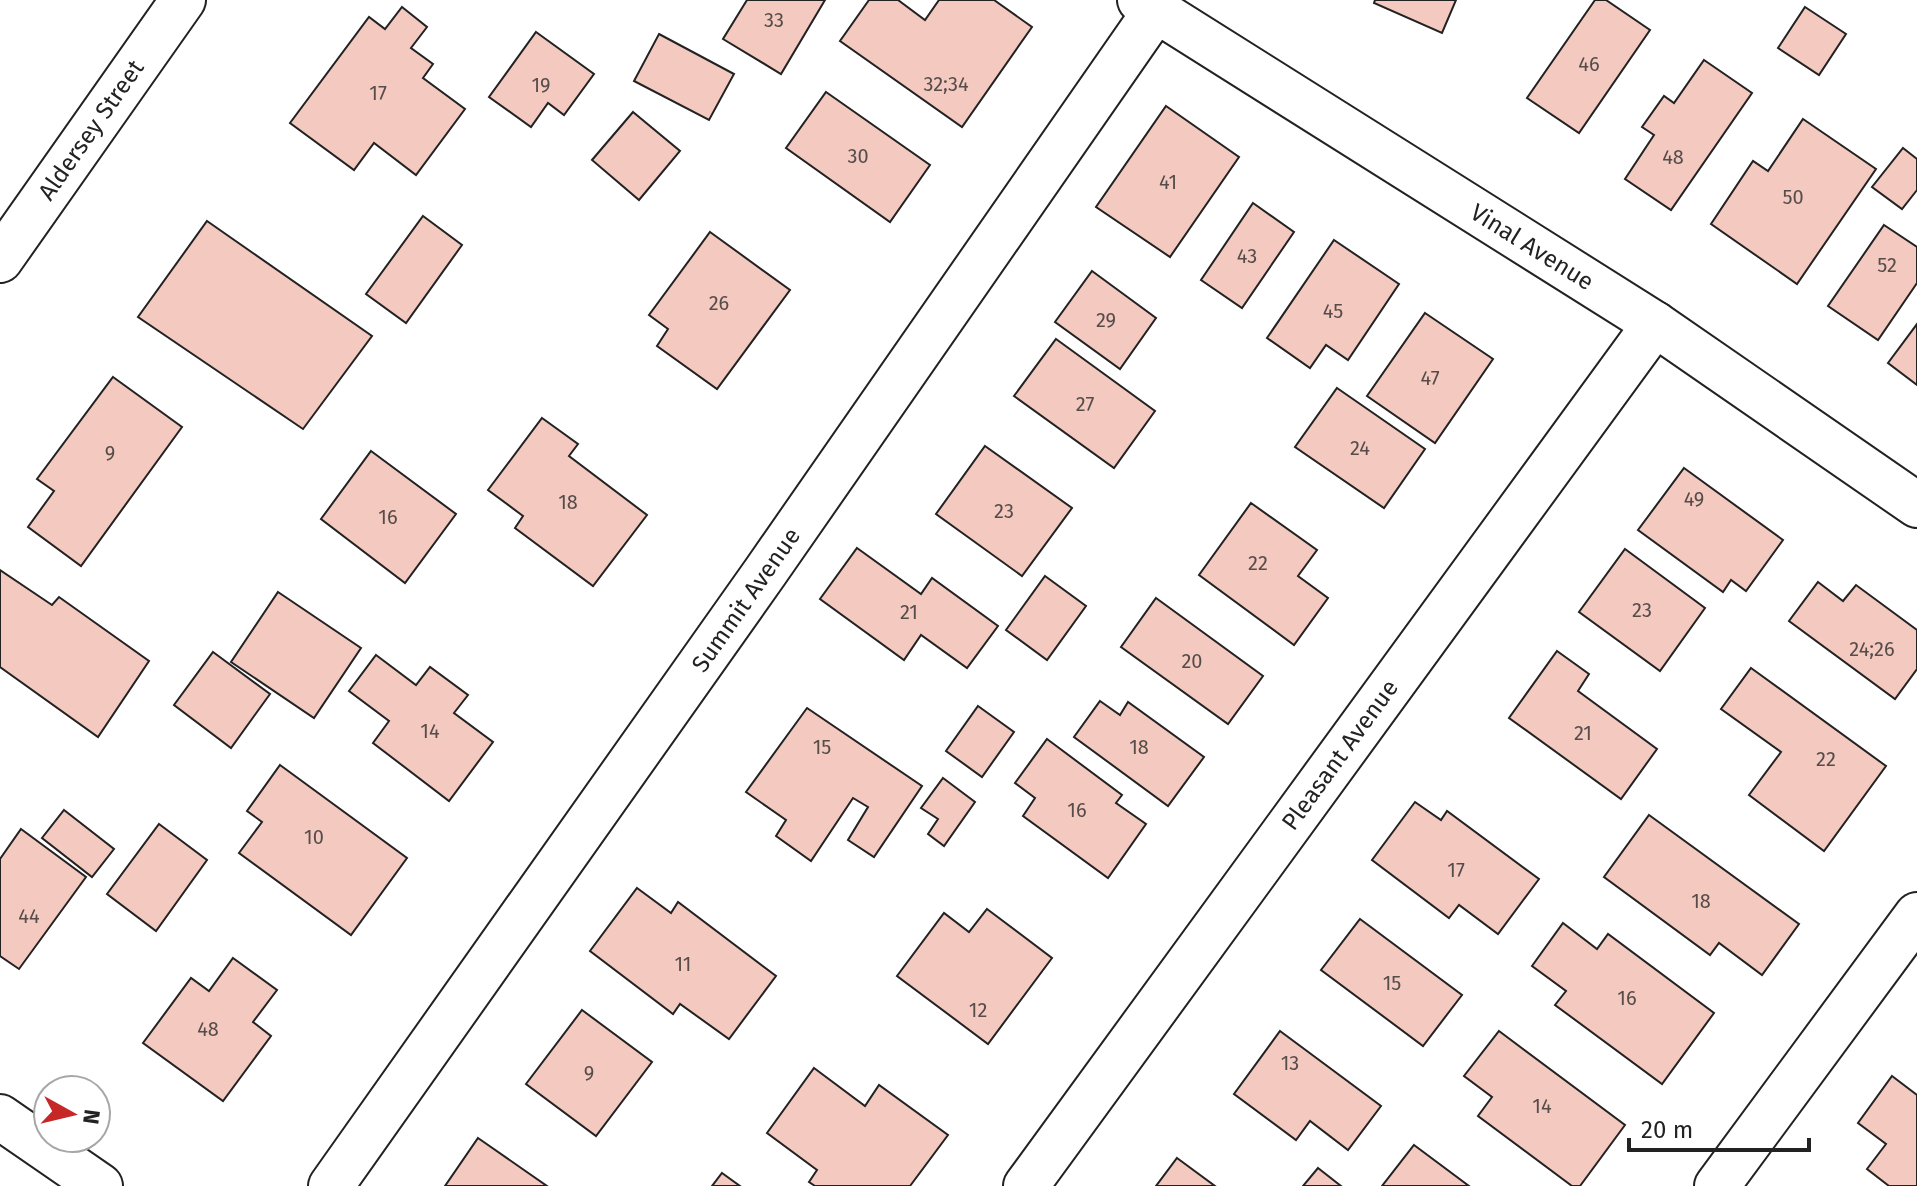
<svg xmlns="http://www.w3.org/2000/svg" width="1917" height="1186" font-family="'Fira Sans',sans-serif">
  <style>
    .building { fill: #f3c9c0; stroke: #222; stroke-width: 2 }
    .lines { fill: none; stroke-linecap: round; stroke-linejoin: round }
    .street-casing { stroke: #222; stroke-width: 48 }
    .street { stroke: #fff; stroke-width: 44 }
    .labels { text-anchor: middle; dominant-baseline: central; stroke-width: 6; stroke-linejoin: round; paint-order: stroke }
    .number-label { font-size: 20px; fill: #564c4a }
    .street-label { font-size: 24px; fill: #222; stroke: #fff }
  </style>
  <rect width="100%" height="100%" fill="#fff"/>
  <g class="building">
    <path d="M747 0H825L781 74 723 39Z"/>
    <path d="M869 0H898L925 20 939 0H994L1032 27 962 127 840 41Z"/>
    <path d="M1375 0H1456L1442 33 1374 3Z"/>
    <path d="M1595 0H1606L1650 30 1579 133 1527 98Z"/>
    <path d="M402 7 427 27 411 48 433 64 423 78 465 109 416 175 374 143 354 170 290 123 369 17 385 29Z"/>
    <path d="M1805 7 1846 34 1819 75 1778 48Z"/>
    <path d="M536 32 594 74 564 115 548 103 531 127 489 97Z"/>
    <path d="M659 34 734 74 709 120 634 81Z"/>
    <path d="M1704 60 1752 93 1671 210 1625 179 1654 135 1642 127 1664 96 1674 103Z"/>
    <path d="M826 92 930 165 890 222 786 148Z"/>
    <path d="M1166 106 1239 157 1170 257 1096 207Z"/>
    <path d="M633 112 680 151 639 200 592 160Z"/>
    <path d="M1803 119 1876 169 1797 284 1711 224 1753 161 1768 171Z"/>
    <path d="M1903 148 1917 159V190L1902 209 1872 187Z"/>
    <path d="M1253 203 1294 232 1242 308 1201 280Z"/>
    <path d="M423 216 462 245 406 323 366 294Z"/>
    <path d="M207 221 372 336 303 429 138 317Z"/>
    <path d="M1884 225 1917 247V283L1878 340 1828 306Z"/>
    <path d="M710 232 790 290 717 389 657 346 668 329 649 315Z"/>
    <path d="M1334 240 1399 284 1348 360 1326 345 1310 368 1267 338Z"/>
    <path d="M1092 271 1156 318 1120 369 1055 322Z"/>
    <path d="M1425 313 1493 359 1435 443 1367 396Z"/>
    <path d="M1917 324V385L1888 363Z"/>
    <path d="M1056 339 1155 411 1114 468 1014 396Z"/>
    <path d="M113 377 182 427 81 566 28 527 54 491 37 479Z"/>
    <path d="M1337 388 1425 449 1384 508 1295 447Z"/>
    <path d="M542 418 578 444 569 456 647 515 593 586 515 528 523 516 488 490Z"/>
    <path d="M985 446 1072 508 1022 576 936 514Z"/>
    <path d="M371 451 456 514 405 583 321 519Z"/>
    <path d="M1684 468 1783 540 1746 591 1731 580 1723 592 1638 530Z"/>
    <path d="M1251 503 1317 550 1298 576 1328 598 1294 645 1199 575Z"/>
    <path d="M857 548 921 594 932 578 998 626 967 668 921 635 904 660 820 599Z"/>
    <path d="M1625 549 1705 608 1660 671 1579 612Z"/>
    <path d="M0 570 52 605 59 597 149 661 98 737 0 667Z"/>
    <path d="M1045 576 1086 606 1047 660 1006 630Z"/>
    <path d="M1818 582 1843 601 1856 585 1917 630V669L1895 699 1789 621Z"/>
    <path d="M278 592 361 648 314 718 231 662Z"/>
    <path d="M1156 598 1263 676 1228 724 1121 647Z"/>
    <path d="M1557 651 1589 674 1578 691 1657 749 1621 799 1509 718Z"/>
    <path d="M213 652 270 694 231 748 174 705Z"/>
    <path d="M376 655 416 685 430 667 468 695 454 713 493 742 449 801 373 743 389 721 349 691Z"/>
    <path d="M1751 668 1886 766 1824 851 1749 795 1781 752 1721 709Z"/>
    <path d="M1100 701 1120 715 1128 702 1204 757 1168 806 1074 737Z"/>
    <path d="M978 706 1014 732 982 777 946 751Z"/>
    <path d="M807 708 922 786 874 857 848 840 868 807 853 798 811 861 776 836 786 820 746 792Z"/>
    <path d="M1047 739 1122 795 1116 803 1146 824 1108 878 1023 816 1035 798 1015 783Z"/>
    <path d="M280 765 407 858 351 935 239 853 262 822 247 811Z"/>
    <path d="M943 778 975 802 944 846 928 834 938 819 921 808Z"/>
    <path d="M1415 802 1441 820 1447 811 1539 879 1498 934 1459 905 1449 918 1372 860Z"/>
    <path d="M64 810 114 849 92 877 42 838Z"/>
    <path d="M1649 815 1799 924 1762 975 1719 943 1710 955 1604 877Z"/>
    <path d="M159 824 207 860 156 931 107 894Z"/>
    <path d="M21 829 86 877 19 969 0 956V859Z"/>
    <path d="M637 888 671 913 678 902 776 976 729 1039 680 1004 673 1014 590 951Z"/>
    <path d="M987 909 1052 958 988 1044 897 976 944 913 969 932Z"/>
    <path d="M1360 919 1462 995 1423 1046 1321 970Z"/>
    <path d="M1563 923 1597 949 1608 934 1714 1013 1662 1084 1555 1005 1566 991 1532 966Z"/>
    <path d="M233 958 277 990 253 1022 271 1036 223 1101 143 1043 191 978 209 991Z"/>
    <path d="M582 1010 652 1062 596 1136 526 1084Z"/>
    <path d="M1280 1031 1381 1106 1348 1150 1310 1121 1296 1140 1234 1094Z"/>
    <path d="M1499 1031 1625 1125 1580 1186H1572L1478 1116 1492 1097 1464 1076Z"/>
    <path d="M814 1068 865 1106 879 1085 948 1135 910 1186H815L809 1182 817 1170 767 1133Z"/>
    <path d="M1892 1076 1917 1095V1186H1889L1867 1169 1886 1144 1858 1123Z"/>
    <path d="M478 1138 547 1186H445Z"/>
    <path d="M1414 1145 1469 1186H1382Z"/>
    <path d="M1177 1158 1215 1186H1156Z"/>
    <path d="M1318 1168 1341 1186H1303Z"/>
    <path d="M722 1173 740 1186H712Z"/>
  </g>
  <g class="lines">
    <defs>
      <g id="street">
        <path d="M1140 0 1655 324 1917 505"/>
        <path d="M0 260 183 0"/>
        <path d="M0 1117 100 1186"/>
        <path d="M331 1186 766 571 1156 10"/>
        <path d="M1026 1186 1655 324"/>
        <path d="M1717 1186 1917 915"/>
      </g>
    </defs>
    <use href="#street" class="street-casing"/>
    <use href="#street" class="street"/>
  </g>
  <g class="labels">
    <g class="number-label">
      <text x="774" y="20">33</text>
      <text x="1589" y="64">46</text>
      <text x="946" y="84">32;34</text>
      <text x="541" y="85">19</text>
      <text x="378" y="93">17</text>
      <text x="858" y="156">30</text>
      <text x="1673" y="157">48</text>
      <text x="1168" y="182">41</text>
      <text x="1793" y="197">50</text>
      <text x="1247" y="256">43</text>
      <text x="1887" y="265">52</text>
      <text x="719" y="303">26</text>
      <text x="1333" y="311">45</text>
      <text x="1106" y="320">29</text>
      <text x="1430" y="378">47</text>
      <text x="1085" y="404">27</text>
      <text x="1360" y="448">24</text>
      <text x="110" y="453">9</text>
      <text x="1694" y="499">49</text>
      <text x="568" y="502">18</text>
      <text x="1004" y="511">23</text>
      <text x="388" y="517">16</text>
      <text x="1258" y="563">22</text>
      <text x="1642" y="610">23</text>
      <text x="909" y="612">21</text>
      <text x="1872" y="649">24;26</text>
      <text x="1192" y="661">20</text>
      <text x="430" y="731">14</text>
      <text x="1583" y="733">21</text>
      <text x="822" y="747">15</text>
      <text x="1139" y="747">18</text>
      <text x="1826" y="759">22</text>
      <text x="1077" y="810">16</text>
      <text x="314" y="837">10</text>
      <text x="1456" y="870">17</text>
      <text x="1701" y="901">18</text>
      <text x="29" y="916">44</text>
      <text x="683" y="964">11</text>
      <text x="1392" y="983">15</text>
      <text x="1627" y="998">16</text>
      <text x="978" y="1010">12</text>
      <text x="208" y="1029">48</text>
      <text x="1290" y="1063">13</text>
      <text x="589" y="1073">9</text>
      <text x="1542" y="1106">14</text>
    </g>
    <g class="street-label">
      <text transform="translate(91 130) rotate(-55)">Aldersey Street</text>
      <text transform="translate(1532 247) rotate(32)">Vinal Avenue</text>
      <text transform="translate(746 600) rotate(-55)">Summit Avenue</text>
      <text transform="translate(1340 755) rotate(-54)">Pleasant Avenue</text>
    </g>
  </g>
  <g transform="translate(72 1114) rotate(98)"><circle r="38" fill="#ffffff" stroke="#a7a7a7" stroke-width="2"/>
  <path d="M0-6L14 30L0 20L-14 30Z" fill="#c62828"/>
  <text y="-12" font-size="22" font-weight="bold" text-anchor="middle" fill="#222222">N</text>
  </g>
  <path d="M1629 1138v12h180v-12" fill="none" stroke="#222222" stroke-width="4"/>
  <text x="1641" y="1138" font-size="24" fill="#222222" stroke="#ffffff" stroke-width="6" paint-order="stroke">20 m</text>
</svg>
